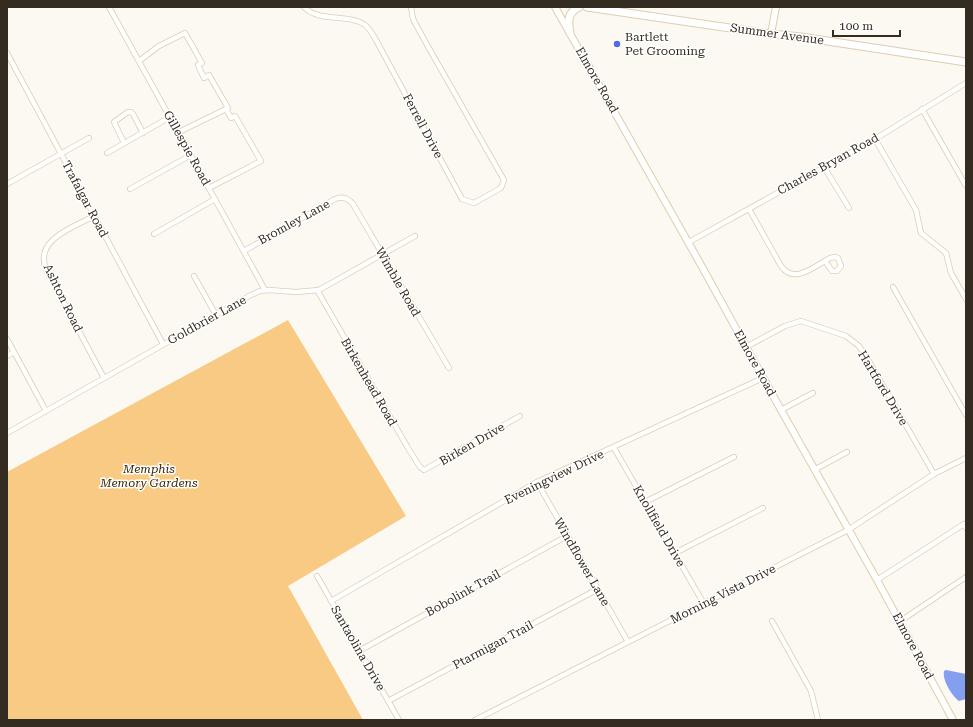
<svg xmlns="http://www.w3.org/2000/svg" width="973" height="727" font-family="'Roboto Serif',serif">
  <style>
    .green { fill: #f8ca83 }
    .water { fill: #849ef0 }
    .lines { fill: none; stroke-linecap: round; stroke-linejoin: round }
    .street-casing { stroke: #e0cdb0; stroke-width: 6 }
    .secondary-casing { stroke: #e0cdb0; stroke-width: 8 }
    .primary-casing { stroke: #e0cdb0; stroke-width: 9 }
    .street { stroke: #fff; stroke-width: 4.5 }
    .secondary { stroke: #fff; stroke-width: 6 }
    .primary { stroke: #fff; stroke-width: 7 }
    .poi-dot { fill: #516ce1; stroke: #fff; stroke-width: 1.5 }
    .labels { text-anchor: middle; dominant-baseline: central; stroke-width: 3; stroke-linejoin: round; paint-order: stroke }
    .street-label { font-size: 12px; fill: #342c21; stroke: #fff }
    .poi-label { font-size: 12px; fill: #342c21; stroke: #fff; text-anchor: start }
    .park-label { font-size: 12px; font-style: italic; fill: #3d2800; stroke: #fff }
  </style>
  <rect width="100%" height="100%" fill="#fcf8f2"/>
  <path class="green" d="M288 320 406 516 288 586 363 720H7V472Z"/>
  <path class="water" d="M946 670 966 674V699L959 701C952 696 942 680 944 671Z"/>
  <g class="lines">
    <defs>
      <g id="street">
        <path d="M109 7 265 290"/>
        <path d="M304 7C319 23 348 13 365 25 370 29 373 35 376 40L462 199 474 203 501 188 504 180 426 43 413 19 411 7"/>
        <path d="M7 53 163 344"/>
        <path d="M139 61 159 46 185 33 202 63 198 65 204 78 209 75 228 108 226 109 231 118 235 116 261 161 209 188"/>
        <path d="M922 109 966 186"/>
        <path d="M179 132 226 109"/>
        <path d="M875 139 916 210 921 233 946 253 951 273 966 299"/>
        <path d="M124 143 114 122 128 112H131L133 114 143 133"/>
        <path d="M107 153 170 117"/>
        <path d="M824 167 849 208"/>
        <path d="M7 184 89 138"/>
        <path d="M130 189 191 155"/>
        <path d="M749 209 781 266C794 285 815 266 830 258L835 257 838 258 841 266 837 271H832L825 261"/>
        <path d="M94 216C74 227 32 240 47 271L104 378"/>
        <path d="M154 234 215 199"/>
        <path d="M689 242 875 139 966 83"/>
        <path d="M244 251 335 199C342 196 348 198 353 204L449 368"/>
        <path d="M194 276 216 315"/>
        <path d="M893 287 966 415"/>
        <path d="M317 290 408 448 420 467 424 470 520 416"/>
        <path d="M7 339 46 411"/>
        <path d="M746 347 785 326 801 321 846 336 859 346 866 356 934 474"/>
        <path d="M7 356 14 352"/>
        <path d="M781 410 813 393"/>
        <path d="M7 433 251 295 260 291 269 290 296 292 319 290 415 236"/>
        <path d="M614 448 704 604"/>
        <path d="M814 470 847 452"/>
        <path d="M537 482 628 642"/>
        <path d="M645 502 734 457"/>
        <path d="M675 553 763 508"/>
        <path d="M317 576 399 720"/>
        <path d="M877 580 964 524 966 528"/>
        <path d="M331 601 537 482 763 378"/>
        <path d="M772 621 811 691 818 720"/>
        <path d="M899 622 966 577"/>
        <path d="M359 651 567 536"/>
        <path d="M388 701 598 589"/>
        <path d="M475 720 848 530 934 474 966 458"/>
      </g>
      <g id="secondary">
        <path d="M555 7 701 265 781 410 877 580 953 720"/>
        <path d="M771 34 776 7"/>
      </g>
      <g id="primary">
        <path d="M587 7 771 34 801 37 966 62"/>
        <path d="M570 33C568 21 567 13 579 7"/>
      </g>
    </defs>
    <use href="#street" class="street-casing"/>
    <use href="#secondary" class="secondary-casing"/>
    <use href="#primary" class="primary-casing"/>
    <use href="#street" class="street"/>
    <use href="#secondary" class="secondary"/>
    <use href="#primary" class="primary"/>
  </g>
  <circle class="poi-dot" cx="617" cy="44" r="4"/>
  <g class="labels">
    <g class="street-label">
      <text transform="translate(777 34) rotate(8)">Summer Avenue</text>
      <text transform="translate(597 80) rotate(60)">Elmore Road</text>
      <text transform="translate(423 126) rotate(62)">Ferrell Drive</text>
      <text transform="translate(187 148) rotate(61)">Gillespie Road</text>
      <text transform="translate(828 164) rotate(-29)">Charles Bryan Road</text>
      <text transform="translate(85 199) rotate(62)">Trafalgar Road</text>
      <text transform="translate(294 222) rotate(-29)">Bromley Lane</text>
      <text transform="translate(398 282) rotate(60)">Wimble Road</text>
      <text transform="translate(63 298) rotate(64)">Ashton Road</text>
      <text transform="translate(207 320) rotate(-29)">Goldbrier Lane</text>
      <text transform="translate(755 363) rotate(61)">Elmore Road</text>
      <text transform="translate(369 382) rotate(60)">Birkenhead Road</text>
      <text transform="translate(883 388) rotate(59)">Hartford Drive</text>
      <text transform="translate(472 444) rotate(-30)">Birken Drive</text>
      <text transform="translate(554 477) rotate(-26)">Eveningview Drive</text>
      <text transform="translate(659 526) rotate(60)">Knollfield Drive</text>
      <text transform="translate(582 562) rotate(60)">Windflower Lane</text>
      <text transform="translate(463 593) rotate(-29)">Bobolink Trail</text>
      <text transform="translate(723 594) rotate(-27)">Morning Vista Drive</text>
      <text transform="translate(493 645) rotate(-28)">Ptarmigan Trail</text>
      <text transform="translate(913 646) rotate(62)">Elmore Road</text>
      <text transform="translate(358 648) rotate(60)">Santaolina Drive</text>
    </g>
    <g class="poi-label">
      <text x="625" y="37">Bartlett<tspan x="625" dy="14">Pet Grooming</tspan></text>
    </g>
    <g class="park-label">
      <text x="149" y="469">Memphis<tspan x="149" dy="14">Memory Gardens</tspan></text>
    </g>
  </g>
  <rect width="973" height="727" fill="none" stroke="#342c21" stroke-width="16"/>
  <path d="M833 30v6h67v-6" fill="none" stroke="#342c21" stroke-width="2"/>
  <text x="839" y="30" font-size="12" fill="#342c21" stroke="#ffffff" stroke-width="3" paint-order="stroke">100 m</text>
</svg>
